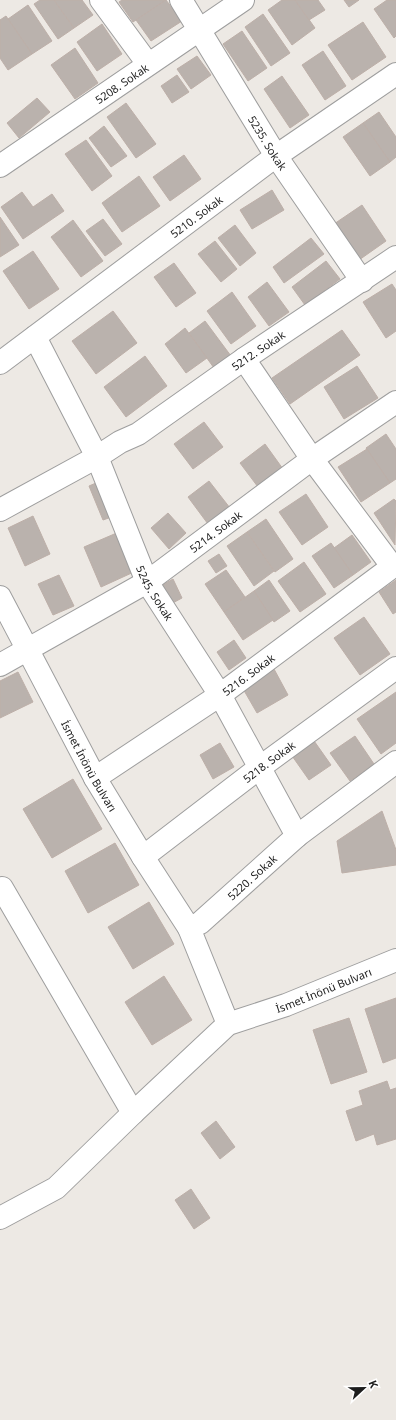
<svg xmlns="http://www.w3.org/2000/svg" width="396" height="1420" font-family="'Noto Sans',sans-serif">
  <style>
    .building { fill: #bab2ad; stroke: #bdafa8 }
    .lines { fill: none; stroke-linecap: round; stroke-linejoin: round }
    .minor-casing { stroke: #9e9e9e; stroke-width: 24 }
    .minor { stroke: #fff; stroke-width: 22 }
    .labels { text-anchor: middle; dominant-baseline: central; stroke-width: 3; stroke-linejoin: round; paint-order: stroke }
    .street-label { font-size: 11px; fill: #1d1d1d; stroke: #fff }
  </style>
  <rect width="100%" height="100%" fill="#ede9e4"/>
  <g class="building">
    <path d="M40 0H54L74 28 58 39 34 4Z"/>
    <path d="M54 0H82L93 15 74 28Z"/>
    <path d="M122 0H166L133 22 119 2Z"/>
    <path d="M166 0 182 21 151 41 136 20Z"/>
    <path d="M282 0H295L315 28 292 45 268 10Z"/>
    <path d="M295 0H318L325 10 309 20Z"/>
    <path d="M344 0H359L349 7Z"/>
    <path d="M387 0H396V36L394 38 374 9Z"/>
    <path d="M28 5 52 41 32 54 8 19Z"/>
    <path d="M263 14 290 53 271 66 245 27Z"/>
    <path d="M6 16 32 54 8 70 0 58V20Z"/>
    <path d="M363 22 386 57 352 80 328 45Z"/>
    <path d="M102 24 122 54 97 71 77 42Z"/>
    <path d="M242 31 267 68 248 81 223 44Z"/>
    <path d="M75 48 98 83 75 99 51 65Z"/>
    <path d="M323 51 346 86 325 100 302 65Z"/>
    <path d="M197 56 211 75 191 89 177 69Z"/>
    <path d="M177 75 189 92 172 103 161 86Z"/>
    <path d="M282 76 309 115 290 128 264 89Z"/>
    <path d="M37 98 50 112 19 138 7 123Z"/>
    <path d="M126 103 156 144 136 158 107 117Z"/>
    <path d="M379 112 396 137V157L390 162 363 123Z"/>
    <path d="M363 123 390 162 370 176 343 137Z"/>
    <path d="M104 126 127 156 111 167 89 138Z"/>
    <path d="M86 140 112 176 92 191 65 154Z"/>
    <path d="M184 155 201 179 170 201 153 177Z"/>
    <path d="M139 176 160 206 122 232 102 203Z"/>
    <path d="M272 190 284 210 252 229 240 210Z"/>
    <path d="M22 192 33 207 52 194 64 211 23 239 1 207Z"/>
    <path d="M362 205 386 241 359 260 334 224Z"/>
    <path d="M0 217 19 245 0 257Z"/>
    <path d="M103 219 122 244 105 256 86 231Z"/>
    <path d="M73 220 103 261 81 277 51 237Z"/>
    <path d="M235 225 256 253 240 266 218 238Z"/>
    <path d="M311 238 324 254 284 283 273 267Z"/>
    <path d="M215 241 237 269 221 282 198 254Z"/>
    <path d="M33 251 59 289 29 309 3 271Z"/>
    <path d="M326 261 340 279 305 305 292 287Z"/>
    <path d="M174 263 196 293 176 307 154 277Z"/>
    <path d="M267 282 289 312 269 326 248 297Z"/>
    <path d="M392 284 396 290V331L386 338 363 302Z"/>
    <path d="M232 292 256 326 231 344 207 311Z"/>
    <path d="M113 311 137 343 96 374 72 341Z"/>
    <path d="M205 321 231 356 214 368 189 333Z"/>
    <path d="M185 328 207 358 186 373 165 344Z"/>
    <path d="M342 330 360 355 290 404 272 378Z"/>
    <path d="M145 356 167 386 126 417 104 387Z"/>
    <path d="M357 366 378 398 344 419 324 387Z"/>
    <path d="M204 422 223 447 193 469 174 444Z"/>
    <path d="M386 434 396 449V479L390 483 366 448Z"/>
    <path d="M265 444 283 469 258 487 240 463Z"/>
    <path d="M367 449 390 483 361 502 338 467Z"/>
    <path d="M103 480 117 515 103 520 89 486Z"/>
    <path d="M209 481 230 508 208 524 188 497Z"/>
    <path d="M306 494 328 527 302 545 279 512Z"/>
    <path d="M394 499 396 501 395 545 374 513Z"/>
    <path d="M168 513 186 533 169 549 151 528Z"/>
    <path d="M33 516 50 554 25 566 8 528Z"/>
    <path d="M266 519 293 559 275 572 247 532Z"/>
    <path d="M119 532 136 571 101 587 84 547Z"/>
    <path d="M247 532 274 571 254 586 227 546Z"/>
    <path d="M352 535 371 562 353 575 334 548Z"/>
    <path d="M331 543 353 575 334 588 312 556Z"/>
    <path d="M219 554 227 566 216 573 208 561Z"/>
    <path d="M304 562 326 594 300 612 278 581Z"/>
    <path d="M226 570 245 597 224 612 205 584Z"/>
    <path d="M59 575 74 606 53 615 38 584Z"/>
    <path d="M173 579 182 598 167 606 157 588Z"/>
    <path d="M269 580 290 611 274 622 254 591Z"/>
    <path d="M396 580V612L393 614 379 592Z"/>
    <path d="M254 591 273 620 243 640 224 612Z"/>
    <path d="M364 617 390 654 360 675 334 638Z"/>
    <path d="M234 640 246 658 229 670 217 652Z"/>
    <path d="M274 669 288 695 257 713 242 687Z"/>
    <path d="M18 672 33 702 0 718V681Z"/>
    <path d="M396 692V743L381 754 357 719Z"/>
    <path d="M355 736 374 764 350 781 330 753Z"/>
    <path d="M312 738 331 765 309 780 290 753Z"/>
    <path d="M220 743 234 767 213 779 200 755Z"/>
    <path d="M73 779 102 829 52 858 23 809Z"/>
    <path d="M382 811 396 850V865L342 873 337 841Z"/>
    <path d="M115 843 139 885 88 913 65 871Z"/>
    <path d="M149 902 174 944 133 969 108 927Z"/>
    <path d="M164 976 192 1020 152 1045 125 1002Z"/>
    <path d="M396 998V1058L383 1063 365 1009Z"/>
    <path d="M349 1018 367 1072 331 1084 313 1030Z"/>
    <path d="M387 1081 390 1090 396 1088V1139L377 1145 374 1134 356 1141 346 1111 363 1105 359 1091Z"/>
    <path d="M216 1121 235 1147 220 1159 201 1133Z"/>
    <path d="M191 1189 210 1218 194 1229 175 1200Z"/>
  </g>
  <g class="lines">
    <defs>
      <g id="minor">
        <path d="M101 0 148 64"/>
        <path id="s1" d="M181 0 276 156 362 281"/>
        <path id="s2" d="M0 166 243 0"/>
        <path id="s3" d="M35 337 97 457 147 582 220 695 297 836"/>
        <path d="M244 359 312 459 392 566"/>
        <path id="s4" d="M0 363 276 156 396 74"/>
        <path id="s5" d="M0 510 97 457 120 442 138 434 244 359 396 257"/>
        <path id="s6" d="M0 597 95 778 143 857 189 928"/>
        <path id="s7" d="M0 665 147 582 312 459 396 402"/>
        <path id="s8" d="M95 778 220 695 396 564"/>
        <path id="s9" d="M143 857 259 768 396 668"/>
        <path id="s10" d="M2 888 133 1113 228 1024 286 1005 396 960"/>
        <path id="s11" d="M228 1024 189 928 200 923 297 836 396 762"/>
        <path d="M0 1218 56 1188 133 1113"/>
      </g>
    </defs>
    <use href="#minor" class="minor-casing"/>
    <use href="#minor" class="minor"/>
  </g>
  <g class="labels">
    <g class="street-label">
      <text stroke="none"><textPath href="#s2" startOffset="147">5208. Sokak</textPath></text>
      <text stroke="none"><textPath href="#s1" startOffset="167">5235. Sokak</textPath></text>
      <text stroke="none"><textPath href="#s4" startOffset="245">5210. Sokak</textPath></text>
      <text stroke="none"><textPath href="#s5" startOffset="304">5212. Sokak</textPath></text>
      <text stroke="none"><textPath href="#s7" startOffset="254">5214. Sokak</textPath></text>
      <text stroke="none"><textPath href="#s3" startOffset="283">5245. Sokak</textPath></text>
      <text stroke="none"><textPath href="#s8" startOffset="185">5216. Sokak</textPath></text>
      <text stroke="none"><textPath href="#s9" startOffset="158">5218. Sokak</textPath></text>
      <text stroke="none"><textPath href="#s6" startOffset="191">İsmet İnönü Bulvarı</textPath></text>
      <text stroke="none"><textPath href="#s11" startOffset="185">5220. Sokak</textPath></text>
      <text stroke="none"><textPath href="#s10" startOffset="492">İsmet İnönü Bulvarı</textPath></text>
    </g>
  </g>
  <g transform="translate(364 1388) rotate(68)" stroke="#ffffff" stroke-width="3" paint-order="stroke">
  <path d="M0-3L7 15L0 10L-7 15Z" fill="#1d1d1d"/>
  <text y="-6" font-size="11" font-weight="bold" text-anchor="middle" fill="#1d1d1d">K</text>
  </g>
</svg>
